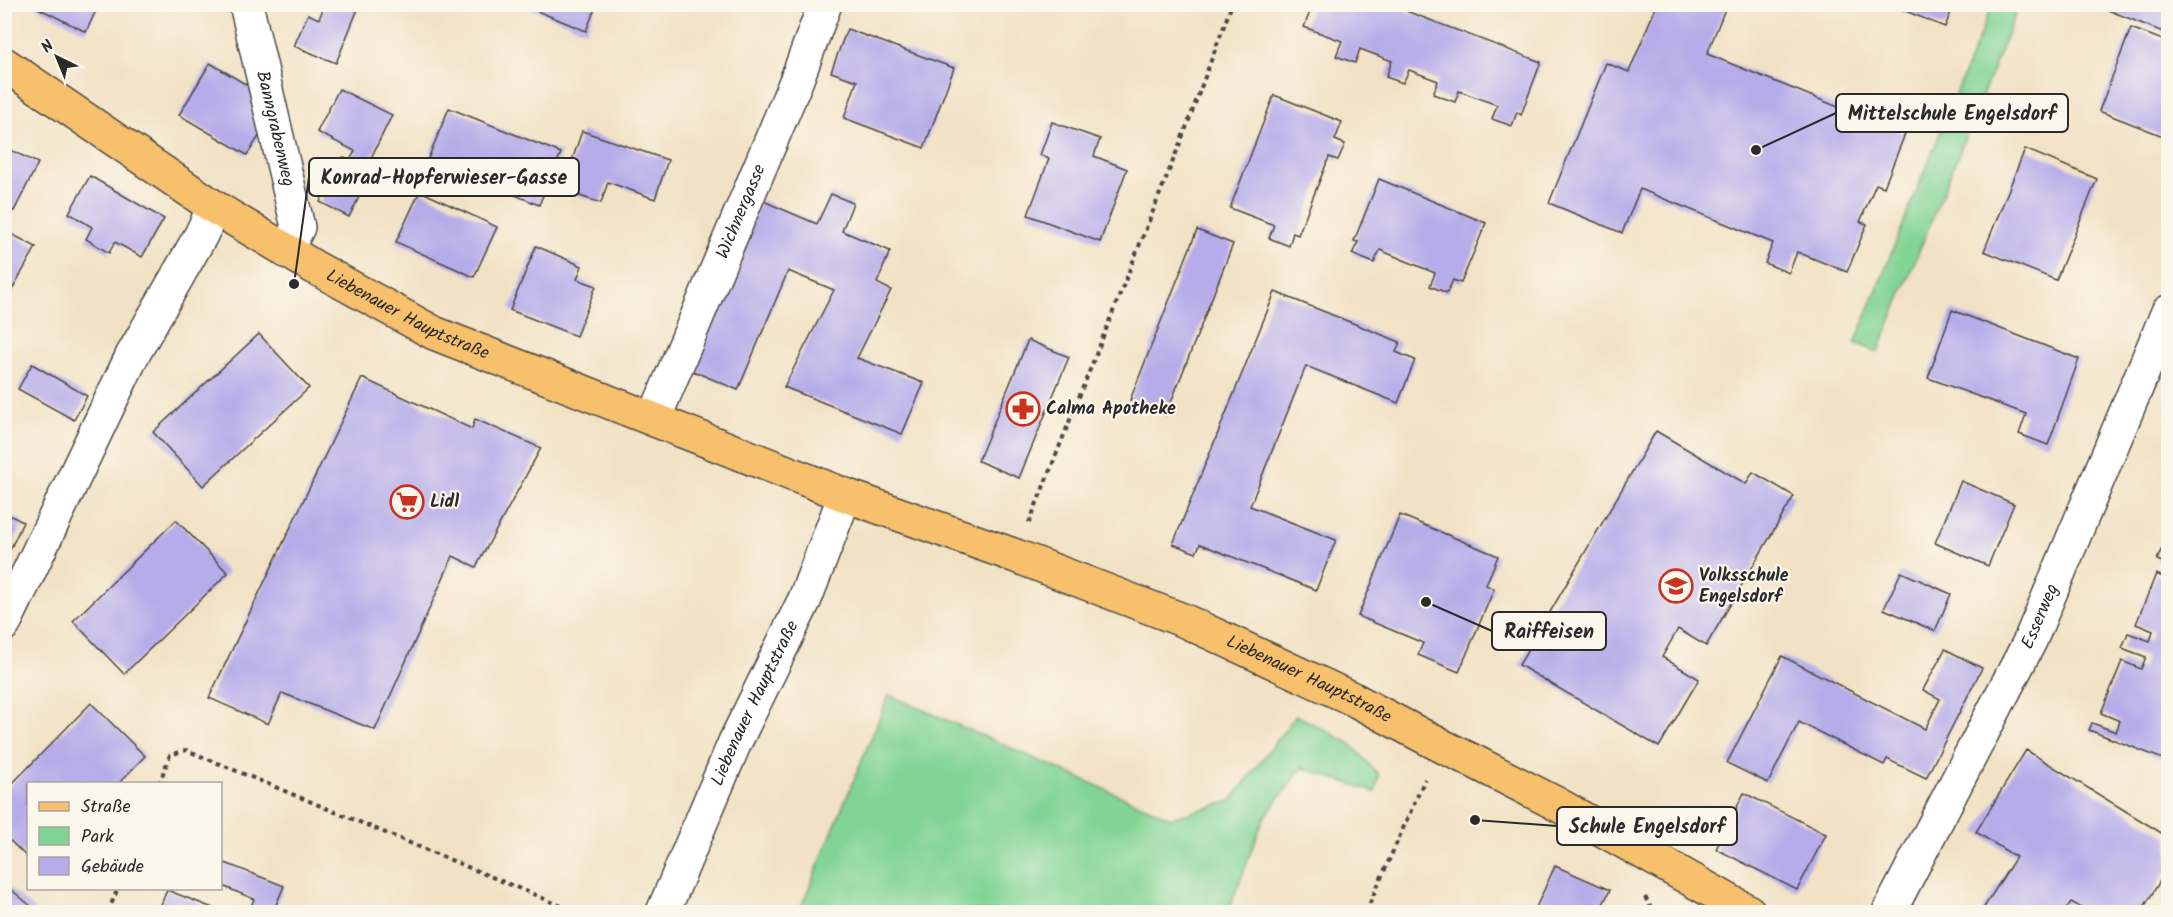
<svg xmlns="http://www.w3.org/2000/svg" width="2173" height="917" font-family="Kalam,sans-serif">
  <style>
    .green { fill: #82d495; stroke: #568060; stroke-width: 1.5 }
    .building { fill: #b5ace9 }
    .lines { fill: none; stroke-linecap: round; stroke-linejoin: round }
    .minor-casing { stroke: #494642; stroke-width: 36 }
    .major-casing { stroke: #494642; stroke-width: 36 }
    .path { stroke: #494642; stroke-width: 4; stroke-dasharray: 4.5 4.5; stroke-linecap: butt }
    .minor { stroke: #fff; stroke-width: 33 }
    .major { stroke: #f7c06c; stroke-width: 33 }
    .labels { text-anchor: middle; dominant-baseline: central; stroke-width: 4.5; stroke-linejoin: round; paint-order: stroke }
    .street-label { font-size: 18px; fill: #2b2b2b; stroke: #fbf7ec }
    .poi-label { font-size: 18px; font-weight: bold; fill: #2b2b2b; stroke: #fbf7ec; text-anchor: start }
    .leader { fill: none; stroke: #2b2b2b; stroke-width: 2 }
    .callout-dot { fill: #2b2b2b; stroke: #fbf7ec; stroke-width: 2 }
    .callout { fill: #fbf7ec; stroke: #2b2b2b; stroke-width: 2 }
    .callout-label { font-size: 20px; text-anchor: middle; font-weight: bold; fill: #2b2b2b }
  </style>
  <rect width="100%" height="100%" fill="#fbf7ec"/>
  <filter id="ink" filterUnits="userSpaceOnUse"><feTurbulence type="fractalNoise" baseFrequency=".0167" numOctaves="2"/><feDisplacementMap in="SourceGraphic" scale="12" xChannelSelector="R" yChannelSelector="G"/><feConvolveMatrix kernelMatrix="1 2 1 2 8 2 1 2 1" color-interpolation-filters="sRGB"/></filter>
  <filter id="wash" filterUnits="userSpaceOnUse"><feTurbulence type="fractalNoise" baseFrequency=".008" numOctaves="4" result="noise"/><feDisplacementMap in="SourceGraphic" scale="24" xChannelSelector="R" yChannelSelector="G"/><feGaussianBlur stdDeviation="1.35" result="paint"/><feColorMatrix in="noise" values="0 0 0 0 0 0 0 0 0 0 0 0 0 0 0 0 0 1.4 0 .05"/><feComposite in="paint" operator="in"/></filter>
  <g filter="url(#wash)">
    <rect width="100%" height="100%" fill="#f2e2c5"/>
    <g class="green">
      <path d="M1992 5H2019L1878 352 1855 343Z"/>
      <path d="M889 695 1171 818 1231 801 1296 715 1351 744 1379 775 1375 792 1302 768 1264 818 1228 912H799Z"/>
    </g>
    <g id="blocks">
      <g class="building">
        <path d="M30 4H99L86 32Z"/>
        <path d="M325 4H360L336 63 294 46 308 14 319 19Z"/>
        <path d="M520 4H597L586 31Z"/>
        <path d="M1313 4H1403L1407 6 1406 11 1541 62 1521 115 1517 112 1512 126 1492 119 1497 105 1459 91 1455 102 1433 94 1438 81 1409 70 1403 83 1386 77 1392 61 1360 49 1355 63 1336 56 1342 41 1304 27Z"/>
        <path d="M1657 4H1727L1707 54 1905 134 1884 187 1876 184 1860 222 1867 224 1847 272 1797 252 1789 273 1765 263 1773 243 1640 189 1622 233 1549 203 1606 63 1629 72Z"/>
        <path d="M1888 4H1954L1945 27Z"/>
        <path d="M2110 4H2168V34L2108 10Z"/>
        <path d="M2131 28 2168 42V122L2163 136 2099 111Z"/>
        <path d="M847 29 954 68 924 148 844 118 857 81 831 72Z"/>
        <path d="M210 63 257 91 265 127 247 155 179 115Z"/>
        <path d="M339 89 392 115 367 166 373 169 349 217 320 202 343 157 350 160 355 151 317 132Z"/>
        <path d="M1274 95 1342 122 1335 140 1345 144 1338 160 1329 157 1298 235 1293 233 1289 246 1269 238 1274 225 1230 208Z"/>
        <path d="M449 108 561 153 539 205 428 159Z"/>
        <path d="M1052 122 1100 139 1094 156 1127 169 1100 242 1028 215 1049 159 1040 155Z"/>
        <path d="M582 131 668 160 655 199 608 182 601 203 562 190Z"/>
        <path d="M4 147 38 163 14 211 4 206Z"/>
        <path d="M2025 149 2097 179 2056 280 1984 251Z"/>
        <path d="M90 176 164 219 142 257 115 242 109 253 86 239 92 227 69 213Z"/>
        <path d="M1379 179 1486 223 1461 283 1453 280 1447 293 1430 286 1435 273 1380 250 1374 263 1352 254 1358 242 1354 241Z"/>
        <path d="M420 191 497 227 474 277 396 242Z"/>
        <path d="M831 194 853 203 842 231 890 251 877 283 891 290 857 358 924 383 902 434 784 387 834 290 788 271 738 390 688 369 761 200 817 224Z"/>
        <path d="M4 230 36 247 4 304Z"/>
        <path d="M1197 230 1233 244 1166 415 1130 400Z"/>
        <path d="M536 246 582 266 577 279 596 286 576 336 510 310Z"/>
        <path d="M1275 292 1400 342 1396 352 1415 360 1398 403 1306 366 1250 506 1336 540 1316 590 1200 544 1196 553 1173 544Z"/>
        <path d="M1952 310 2079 359 2048 445 2019 434 2026 414 1928 378Z"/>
        <path d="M259 334 309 388 203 486 153 432Z"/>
        <path d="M1028 340 1069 357 1019 478 978 461Z"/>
        <path d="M32 364 87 396 74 420 18 389Z"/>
        <path d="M362 378 472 429 475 419 541 448 476 567 453 556 375 730 282 693 268 724 209 698Z"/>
        <path d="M1656 431 1746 484 1753 472 1794 496 1706 646 1678 629 1662 657 1699 679 1659 747 1519 665Z"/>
        <path d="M1961 481 2014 504 1988 566 1935 543Z"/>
        <path d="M4 512 23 522 4 563Z"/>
        <path d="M1400 515 1498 556 1486 585 1494 589 1459 672 1418 655 1423 643 1358 616Z"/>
        <path d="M176 520 228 573 124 674 73 621Z"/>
        <path d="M2161 550 2168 553V564L2157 560Z"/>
        <path d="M1901 572 1951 594 1935 631 1884 609Z"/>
        <path d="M2156 574 2168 579V761L2089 730 2092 723 2116 732 2120 721 2101 713 2122 661 2141 669 2146 657 2122 648 2128 633 2150 641 2153 631 2136 624Z"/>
        <path d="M1945 649 1982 668 1926 778 1887 759 1884 765 1799 722 1768 783 1727 763 1782 656 1925 729 1940 699 1923 690Z"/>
        <path d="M91 703 145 756 118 784H28V858L4 835V792Z"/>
        <path d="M2026 750 2168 837V868L2141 912H2089L2071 902 2064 912H2060L2052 908 2049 912H1981L2016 857 1976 832Z"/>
        <path d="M1744 793 1826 834 1797 890 1716 849Z"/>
        <path d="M220 861 284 886 273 912H249L254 899 220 885Z"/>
        <path d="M1555 866 1610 890 1599 912H1534Z"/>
        <path d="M8 887 38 912H4V890Z"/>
        <path d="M167 890 223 912H158Z"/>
      </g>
    </g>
  </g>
  <g filter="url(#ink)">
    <use href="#blocks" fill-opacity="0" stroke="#494642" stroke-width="1.5"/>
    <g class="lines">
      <defs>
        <g id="minor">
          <path id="s1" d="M246 4 298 227 286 251"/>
          <path id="s2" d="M654 419 797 79 825 4"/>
          <path d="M4 624 132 356 201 235 214 207"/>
          <path id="s3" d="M663 912 735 742 805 599 845 495"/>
          <path id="s4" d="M1889 912 2030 641 2168 312"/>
        </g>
        <g id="major">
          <path id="s5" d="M4 64 214 207 314 267 434 333 845 495 1016 556 1185 621 1353 699 1440 745 1475 762 1555 803 1749 912"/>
        </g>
      </defs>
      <use href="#minor" class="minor-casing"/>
      <use href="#major" class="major-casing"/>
      <g class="path">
        <path d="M1029 523 1186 128 1232 4"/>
        <path d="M159 784 170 755 186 750 576 912"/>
        <path d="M1645 897 1653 912"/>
        <path d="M108 912 118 888"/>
        <path d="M1366 912 1425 779"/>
      </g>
      <use href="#minor" class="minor"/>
      <use href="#major" class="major"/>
    </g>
  </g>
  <defs>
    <symbol id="pharmacy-ring" viewBox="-11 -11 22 22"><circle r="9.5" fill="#fbf7ec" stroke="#c8321e" stroke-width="1.5"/><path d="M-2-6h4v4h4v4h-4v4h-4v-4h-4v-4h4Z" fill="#c8321e"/></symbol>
    <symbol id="supermarket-ring" viewBox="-11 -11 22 22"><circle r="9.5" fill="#fbf7ec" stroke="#c8321e" stroke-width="1.5"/><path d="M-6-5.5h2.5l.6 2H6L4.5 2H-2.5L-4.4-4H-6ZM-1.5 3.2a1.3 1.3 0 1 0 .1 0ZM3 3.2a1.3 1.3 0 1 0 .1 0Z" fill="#c8321e"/></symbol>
    <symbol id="school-ring" viewBox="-11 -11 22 22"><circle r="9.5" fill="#fbf7ec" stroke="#c8321e" stroke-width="1.5"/><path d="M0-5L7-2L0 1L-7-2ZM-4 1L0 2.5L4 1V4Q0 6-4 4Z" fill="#c8321e"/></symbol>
  </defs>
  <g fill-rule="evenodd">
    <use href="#pharmacy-ring" x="1004" y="390" width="38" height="38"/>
    <use href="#supermarket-ring" x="388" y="483" width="38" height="38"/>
    <use href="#school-ring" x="1657" y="567" width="38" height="38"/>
  </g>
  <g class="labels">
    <g class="street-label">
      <text stroke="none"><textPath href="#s1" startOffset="128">Banngrabenweg</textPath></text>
      <text stroke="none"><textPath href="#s2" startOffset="225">Wichnergasse</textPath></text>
      <text stroke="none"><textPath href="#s5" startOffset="476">Liebenauer Hauptstraße</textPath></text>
      <text stroke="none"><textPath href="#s4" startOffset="332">Esserweg</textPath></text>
      <text stroke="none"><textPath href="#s5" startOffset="1449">Liebenauer Hauptstraße</textPath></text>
      <text stroke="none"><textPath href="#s3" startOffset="228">Liebenauer Hauptstraße</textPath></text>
    </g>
    <g class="poi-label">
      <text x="1046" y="409">Calma Apotheke</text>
      <text x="430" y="502">Lidl</text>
      <text x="1699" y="576">Volksschule<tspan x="1699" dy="21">Engelsdorf</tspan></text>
    </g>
  </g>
  <path class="leader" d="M1756 150L1836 113M294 284L309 177M1426 602L1492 631M1475 820L1557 826"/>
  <g class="callout-dot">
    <circle cx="1756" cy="150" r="6"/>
    <circle cx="294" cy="284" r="6"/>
    <circle cx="1426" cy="602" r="6"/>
    <circle cx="1475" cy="820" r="6"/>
  </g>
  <g class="callout">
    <rect x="1836" y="94" width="232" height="38" rx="6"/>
    <rect x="309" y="158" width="270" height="38" rx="6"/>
    <rect x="1492" y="612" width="114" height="38" rx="6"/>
    <rect x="1557" y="807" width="180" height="38" rx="6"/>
  </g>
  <g class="callout-label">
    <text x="1952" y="120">Mittelschule Engelsdorf</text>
    <text x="444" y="184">Konrad-Hopferwieser-Gasse</text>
    <text x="1549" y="638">Raiffeisen</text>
    <text x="1647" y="833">Schule Engelsdorf</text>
  </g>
  <rect width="2173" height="917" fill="none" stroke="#fbf7ec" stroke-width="24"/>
  <rect x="27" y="782" width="195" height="108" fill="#fbf7ec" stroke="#a8a59f" stroke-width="1.5"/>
  <rect x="39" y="802" width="30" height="9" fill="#f7c06c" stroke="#a8a59f" stroke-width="1.5"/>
  <text x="81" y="812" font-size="18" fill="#2b2b2b">Straße</text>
  <rect x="39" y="827" width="30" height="18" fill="#82d495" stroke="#a8a59f" stroke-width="1.5"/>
  <text x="81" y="842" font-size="18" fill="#2b2b2b">Park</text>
  <rect x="39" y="857" width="30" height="18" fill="#b5ace9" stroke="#a8a59f" stroke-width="1.5"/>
  <text x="81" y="872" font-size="18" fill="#2b2b2b">Gebäude</text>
  <g transform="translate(57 57) rotate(317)" stroke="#fbf7ec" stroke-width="4.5" paint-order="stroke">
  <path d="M0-4.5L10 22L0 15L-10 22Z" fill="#2b2b2b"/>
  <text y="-9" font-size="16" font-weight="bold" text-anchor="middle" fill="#2b2b2b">N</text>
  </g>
</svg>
